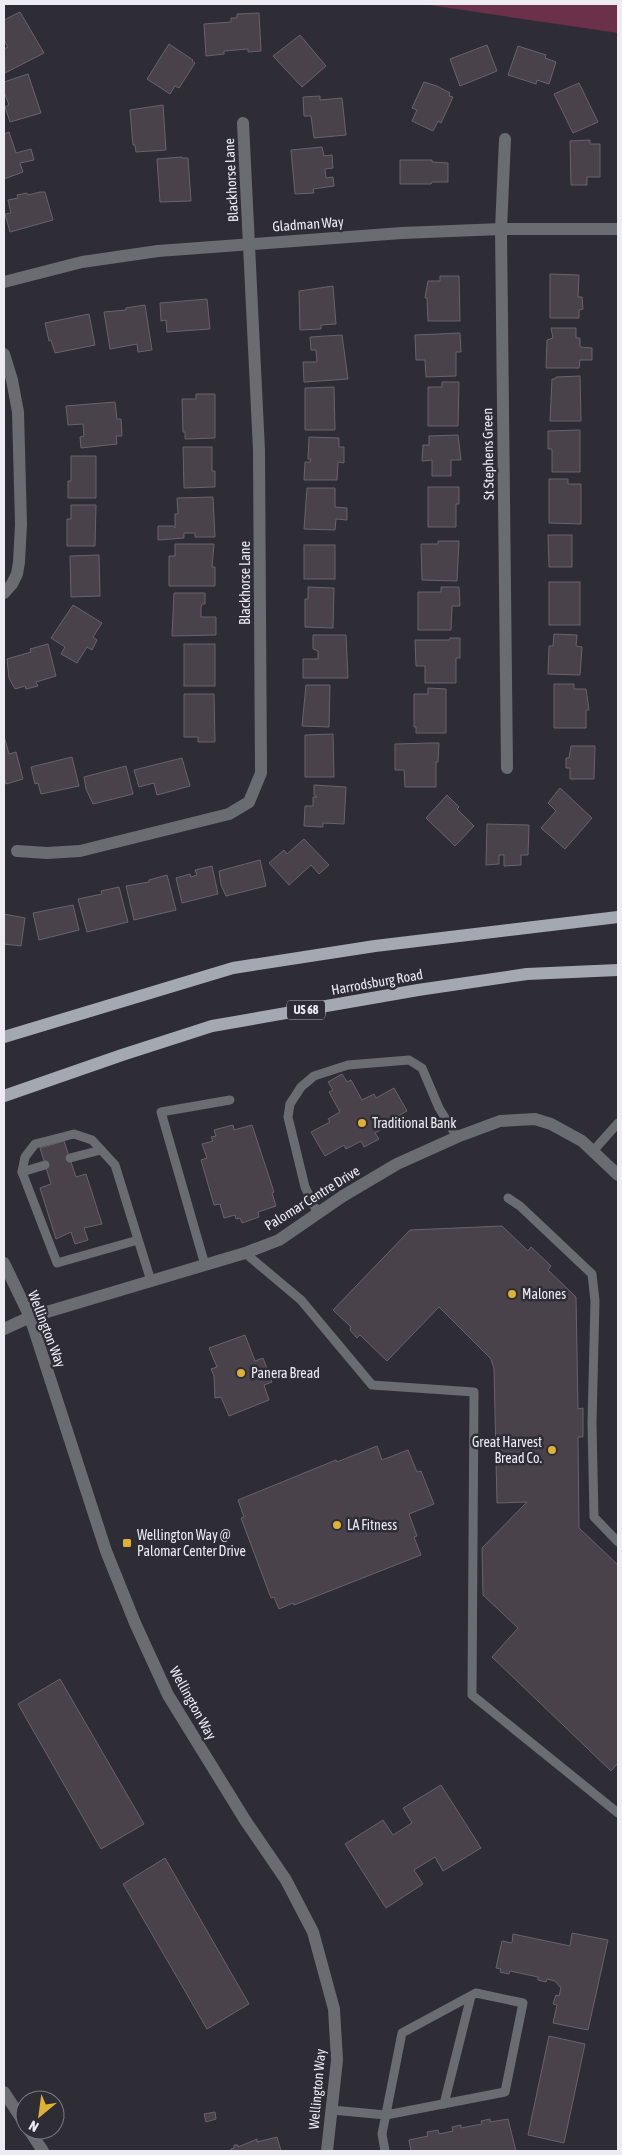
<svg xmlns="http://www.w3.org/2000/svg" width="622" height="2155" font-family="'Asap Condensed',sans-serif">
  <style>
    .green { fill: #6c314a }
    .building { fill: #49424a; stroke: #6a626a }
    .lines { fill: none; stroke-linecap: round; stroke-linejoin: round }
    .lane { stroke: #696c70; stroke-width: 9 }
    .street { stroke: #696c70; stroke-width: 12 }
    .primary { stroke: #a4a9b1; stroke-width: 12 }
    .poi-dot { fill: #deb133; stroke: #2e2d35; stroke-width: 2 }
    .labels { text-anchor: middle; dominant-baseline: central; stroke-width: 5; stroke-linejoin: round; paint-order: stroke }
    .shield { fill: #2e2d35; stroke: #b3b3b9; stroke-width: 1 }
    .shield-label { font-size: 12px; font-weight: bold; fill: #ececf2 }
    .street-label { font-size: 14px; fill: #ececf2; stroke: #2e2d35 }
    .poi-label { font-size: 14px; fill: #ececf2; stroke: #2e2d35; text-anchor: start }
  </style>
  <rect width="100%" height="100%" fill="#2e2d35"/>
  <path class="green" d="M423 4H616L618 8V33Z"/>
  <g class="building">
    <path d="M20 12 44 53 5 73 4 49 8 47 4 40V20Z"/>
    <path d="M259 13 261 51 248 52V49L224 51V54L206 56 204 24 231 22V18H237V14Z"/>
    <path d="M300 35 326 66 302 87 273 56Z"/>
    <path d="M169 44 193 60 192 61 195 63 179 88 175 86 170 94 147 79Z"/>
    <path d="M487 45 497 71 460 86 450 59Z"/>
    <path d="M518 46 546 55 545 58 556 62 549 84 537 80 536 84 508 75Z"/>
    <path d="M28 74 41 113 10 122 5 107 9 105 4 92V82Z"/>
    <path d="M424 82 437 86 450 93 449 96 453 97 441 123 438 121 433 131 412 121 417 110 412 108Z"/>
    <path d="M579 83 598 122 573 133 554 94Z"/>
    <path d="M320 96V100L342 98 346 135 314 138 311 116H304L303 97Z"/>
    <path d="M163 105 166 150 136 152 135 145H133L130 110Z"/>
    <path d="M9 132 16 153 31 149 34 160 20 163 23 172 4 179V134Z"/>
    <path d="M590 140V144H600V177H587V185H571L570 141Z"/>
    <path d="M322 147 324 156 332 155 333 168 325 169 326 178 333 177 334 186 313 189 314 193 295 194 291 150Z"/>
    <path d="M182 157V158H188L191 201 160 202 157 159Z"/>
    <path d="M400 160H432V162L448 163V182H432L431 184H400Z"/>
    <path d="M40 192H45L53 220 10 232 5 214 11 213 8 200 18 198 17 195 27 193 28 195Z"/>
    <path d="M550 274 579 275 578 297H582L583 309 579 310V318H550Z"/>
    <path d="M440 276H459L460 321H428L427 298H425L428 281H440Z"/>
    <path d="M333 286 336 324 321 325V329L300 330 299 291Z"/>
    <path d="M207 299 210 329 167 332 166 320 161 321 160 303Z"/>
    <path d="M145 305 152 350 138 352 137 344 110 349 104 312 126 310V308Z"/>
    <path d="M89 314 95 345 55 353 51 340 49 341 45 323Z"/>
    <path d="M551 328H576V338H580V347L592 348V360H580L579 368H546L547 340 553 338Z"/>
    <path d="M460 333 461 352H456V376L426 377 425 360H416L415 335Z"/>
    <path d="M342 335 348 379 304 382 303 362H317L316 350H311L310 337Z"/>
    <path d="M580 376 581 421H550L552 379H555L556 377Z"/>
    <path d="M442 382H459L458 426H428V387H442Z"/>
    <path d="M334 387 335 430H305V388Z"/>
    <path d="M196 394H215V438L185 439V432H183L182 399H196Z"/>
    <path d="M115 402 117 419H121L122 436H116L117 444 81 448 80 437 84 436 83 424 68 425 66 406Z"/>
    <path d="M580 430V472H552V449H548V431Z"/>
    <path d="M458 435 461 460H451V476H432V460L422 461 423 445H429V436Z"/>
    <path d="M309 437 339 438V447H344V463L338 462 337 480H304L305 462H310L311 459H308Z"/>
    <path d="M183 447H212V471H215V487L184 488Z"/>
    <path d="M71 456H96V498H68V481H71Z"/>
    <path d="M549 479H568V484H581V524L549 523Z"/>
    <path d="M428 487H459V504H456V527H428Z"/>
    <path d="M307 488H335V507L347 508V520L336 519 335 530 304 529Z"/>
    <path d="M213 497 215 537H195V533H184V538L158 540V526H173L175 528V514H178L177 498Z"/>
    <path d="M71 505H96L95 546H67V519H71Z"/>
    <path d="M548 535H572V567H549Z"/>
    <path d="M438 541H459L457 581 422 580 421 544H438Z"/>
    <path d="M175 544H214L212 567H215V586H169V556H175Z"/>
    <rect x="304" y="545" width="31" height="34"/>
    <path d="M99 555 100 596 71 597 70 556Z"/>
    <rect x="549" y="582" width="31" height="43"/>
    <path d="M308 587 334 588 333 628 305 627V599H308Z"/>
    <path d="M441 587H459L460 606H452L451 630H418V592H441Z"/>
    <path d="M174 593H205V604H202L201 607V617H216V635L172 636Z"/>
    <path d="M73 605 102 623 93 637 97 640 92 650 87 647 77 663 61 654 65 647 51 638Z"/>
    <path d="M554 634 577 635 576 646 582 647 580 675 548 674 549 646H553Z"/>
    <path d="M313 635H346L348 678H303V659H318V651L313 649Z"/>
    <path d="M450 638H460V658H456V683H425V666H416L415 640H449Z"/>
    <path d="M48 644 56 676 36 682 38 686 26 689 25 686 15 689 9 678 7 659 31 652 30 649Z"/>
    <rect x="184" y="644" width="31" height="42"/>
    <path d="M554 684H574V689H586L589 710H586V728H554Z"/>
    <path d="M306 685H330L329 727 302 726Z"/>
    <path d="M428 688 446 689V733H416V727H414V694H428Z"/>
    <path d="M184 694H214L215 742H198V737H184Z"/>
    <path d="M333 734 334 777H305V735Z"/>
    <path d="M4 736 9 754 16 752 23 779 6 784 4 777Z"/>
    <path d="M430 743H439L438 762H436V787H405L404 770H395V744Z"/>
    <path d="M571 746H595L594 779H570V768H566V758H569Z"/>
    <path d="M72 757 79 786 41 794 38 783 35 784 31 767Z"/>
    <path d="M182 758 190 786 157 795 154 783 139 787 134 770Z"/>
    <path d="M126 766 133 794 93 804 86 789 84 777Z"/>
    <path d="M314 785 346 787 344 824 323 823V827L304 826 305 806H313V797H317L314 795Z"/>
    <path d="M560 788 592 818 565 849 541 828 556 811 548 803Z"/>
    <path d="M447 795 459 807 457 809 474 826 455 846 426 818Z"/>
    <path d="M487 824 529 825 528 855H521V865L504 866V855H499V864L486 865Z"/>
    <path d="M304 839 329 865 319 874 311 865 289 885 269 863 284 850 287 854Z"/>
    <path d="M260 860 266 886 226 896 221 885 219 871Z"/>
    <path d="M212 866 218 894 182 903 176 878 190 874 191 877 197 875 195 870Z"/>
    <path d="M167 875 176 910 134 920 126 886 149 882V880Z"/>
    <path d="M119 887 128 922 87 932 78 899 102 894 101 891Z"/>
    <path d="M73 905 79 930 39 940 33 913Z"/>
    <path d="M4 914 25 918 21 946 4 944Z"/>
    <path d="M342 1074 347 1082 351 1080 362 1100 374 1094 376 1098 394 1088 407 1111 389 1121 391 1124 375 1133 379 1139 364 1147 361 1141 346 1149 344 1145 325 1156 311 1132 330 1122 328 1119 340 1112 329 1092 333 1090 328 1082Z"/>
    <path d="M233 1125 234 1130 252 1125 274 1192 272 1193 276 1206 258 1212 259 1217 242 1223 240 1218 236 1219 235 1215 224 1218 220 1204 214 1205 201 1160 207 1158 202 1144 213 1141 211 1137 216 1136 214 1130Z"/>
    <path d="M64 1141 76 1177 86 1174 102 1224 84 1228 88 1240 75 1244 71 1232 56 1239 40 1188 51 1184 40 1148Z"/>
    <path d="M502 1226 528 1251 531 1247 551 1266 548 1270 576 1297 578 1409 583 1408V1437H578L579 1528 618 1565V1763L611 1771 492 1657 518 1628 483 1595 482 1548 527 1502 497 1503 494 1369 491 1359 439 1307 387 1361 360 1335 357 1338 350 1330 351 1327 333 1310 410 1230Z"/>
    <path d="M245 1335 255 1361 263 1358 272 1382 264 1385 269 1400 229 1416 221 1397 215 1398 214 1376 211 1369 217 1367 209 1348Z"/>
    <path d="M377 1446 382 1460 408 1450 417 1472 421 1471 434 1504 409 1514 417 1536 414 1537 421 1555 294 1605 293 1603 279 1609 274 1597 271 1598 241 1518 244 1517 238 1500 336 1460 337 1462Z"/>
    <path d="M60 1679 144 1824 101 1849 18 1704Z"/>
    <path d="M441 1785 481 1848 443 1871 435 1857 414 1870 423 1884 386 1908 345 1844 383 1820 393 1835 412 1823 403 1808Z"/>
    <path d="M165 1858 249 2004 207 2029 123 1884Z"/>
    <path d="M572 1933 608 1940 588 2030 553 2023 557 2005 553 2004 556 1995 559 1996 561 1988 555 1981 547 1979 546 1982 538 1980V1977L510 1971 509 1974 500 1972 501 1969 496 1968 502 1941 512 1943 513 1934 570 1946Z"/>
    <path d="M549 2036 585 2044 564 2143 528 2135Z"/>
    <path d="M215 2112 216 2119 206 2122 204 2114Z"/>
    <path d="M490 2119V2122L508 2119 516 2151H411L409 2140 428 2136 427 2132 438 2130 439 2134 453 2131 452 2127 461 2125V2128L482 2124 481 2121Z"/>
    <path d="M277 2137 281 2151H231V2149L234 2148V2145H238V2147L257 2139V2142Z"/>
  </g>
  <g class="lines">
    <g class="lane">
      <path d="M594 1150 618 1123"/>
      <path d="M70 1158 101 1150"/>
      <path d="M22 1172 45 1165"/>
      <path d="M508 1198 520 1206 592 1274 595 1301 592 1423 594 1517 618 1542"/>
      <path d="M318 1214 305 1187 288 1117 290 1104 301 1087 314 1076 348 1065 409 1060 422 1068 439 1108 457 1137"/>
      <path d="M138 1240 57 1263 22 1172 25 1157 35 1144 74 1134 92 1140 115 1165 151 1281"/>
      <path d="M245 1253 301 1300 372 1385 474 1392 472 1695 618 1813"/>
      <path d="M205 1265 161 1112 230 1100"/>
      <path d="M444 2104 471 1996"/>
      <path d="M332 2110 386 2115 505 2092 523 2003 476 1993 402 2033 382 2134 385 2151"/>
    </g>
    <g class="street">
      <path d="M505 139 501 229 507 768"/>
      <path d="M4 282 82 262 158 251 402 233 501 229H618"/>
      <path d="M4 354 12 380 18 412 21 524 19 562 17 574 12 584 4 593"/>
      <path d="M17 851 47 853 80 851 229 814 249 802 261 773 259 450 243 123"/>
      <path d="M4 1263 30 1317 106 1551 135 1623 168 1695 245 1820 286 1880 313 1932 334 2009 337 2060 327 2151"/>
      <path d="M4 1329 30 1317 245 1253 279 1240 343 1196 397 1164 457 1137 500 1121 535 1119 551 1124 582 1141 618 1175"/>
      <path d="M4 2092 25 2124"/>
      <path d="M29 2130 43 2151"/>
    </g>
    <g class="primary">
      <path d="M4 1037 233 968 375 946 618 917"/>
      <path d="M4 1096 122 1055 212 1026 418 990 527 974 618 970"/>
    </g>
  </g>
  <g class="poi-dot">
    <circle cx="362" cy="1123" r="5"/>
    <circle cx="512" cy="1294" r="5"/>
    <circle cx="241" cy="1373" r="5"/>
    <circle cx="552" cy="1450" r="5"/>
    <circle cx="337" cy="1525" r="5"/>
    <rect x="122" y="1538" width="10" height="10" rx="2.5"/>
  </g>
  <g class="labels">
    <rect class="shield" x="287" y="1000.5" width="38" height="19" rx="4"/>
    <g class="shield-label">
      <text x="306" y="1010">US 68</text>
    </g>
    <g class="street-label">
      <text transform="translate(231 180) rotate(-93)">Blackhorse Lane</text>
      <text transform="translate(308 224) rotate(-4)">Gladman Way</text>
      <text transform="translate(488 454) rotate(-91)">St Stephens Green</text>
      <text transform="translate(245 583) rotate(-90)">Blackhorse Lane</text>
      <text transform="translate(377 982) rotate(-10)">Harrodsburg Road</text>
      <text transform="translate(312 1198) rotate(-32)">Palomar Centre Drive</text>
      <text transform="translate(47 1329) rotate(69)">Wellington Way</text>
      <text transform="translate(193 1703) rotate(61)">Wellington Way</text>
      <text transform="translate(317 2089) rotate(-85)">Wellington Way</text>
    </g>
    <g class="poi-label">
      <text x="372" y="1123">Traditional Bank</text>
      <text x="522" y="1294">Malones</text>
      <text x="251" y="1373">Panera Bread</text>
      <text x="542" y="1442" text-anchor="end">Great Harvest<tspan x="542" dy="16">Bread Co.</tspan></text>
      <text x="347" y="1525">LA Fitness</text>
      <text x="137" y="1535">Wellington Way @<tspan x="137" dy="16">Palomar Center Drive</tspan></text>
    </g>
  </g>
  <rect width="622" height="2155" fill="none" stroke="#ececf2" stroke-width="10"/>
  <g transform="translate(40 2115) rotate(209)"><circle r="24" fill="#2e2d35" stroke="#7a7981"/>
  <path d="M0-4L9 19L0 12L-9 19Z" fill="#deb133"/>
  <text y="-8" font-size="14" font-weight="bold" text-anchor="middle" fill="#ececf2">N</text>
  </g>
</svg>
